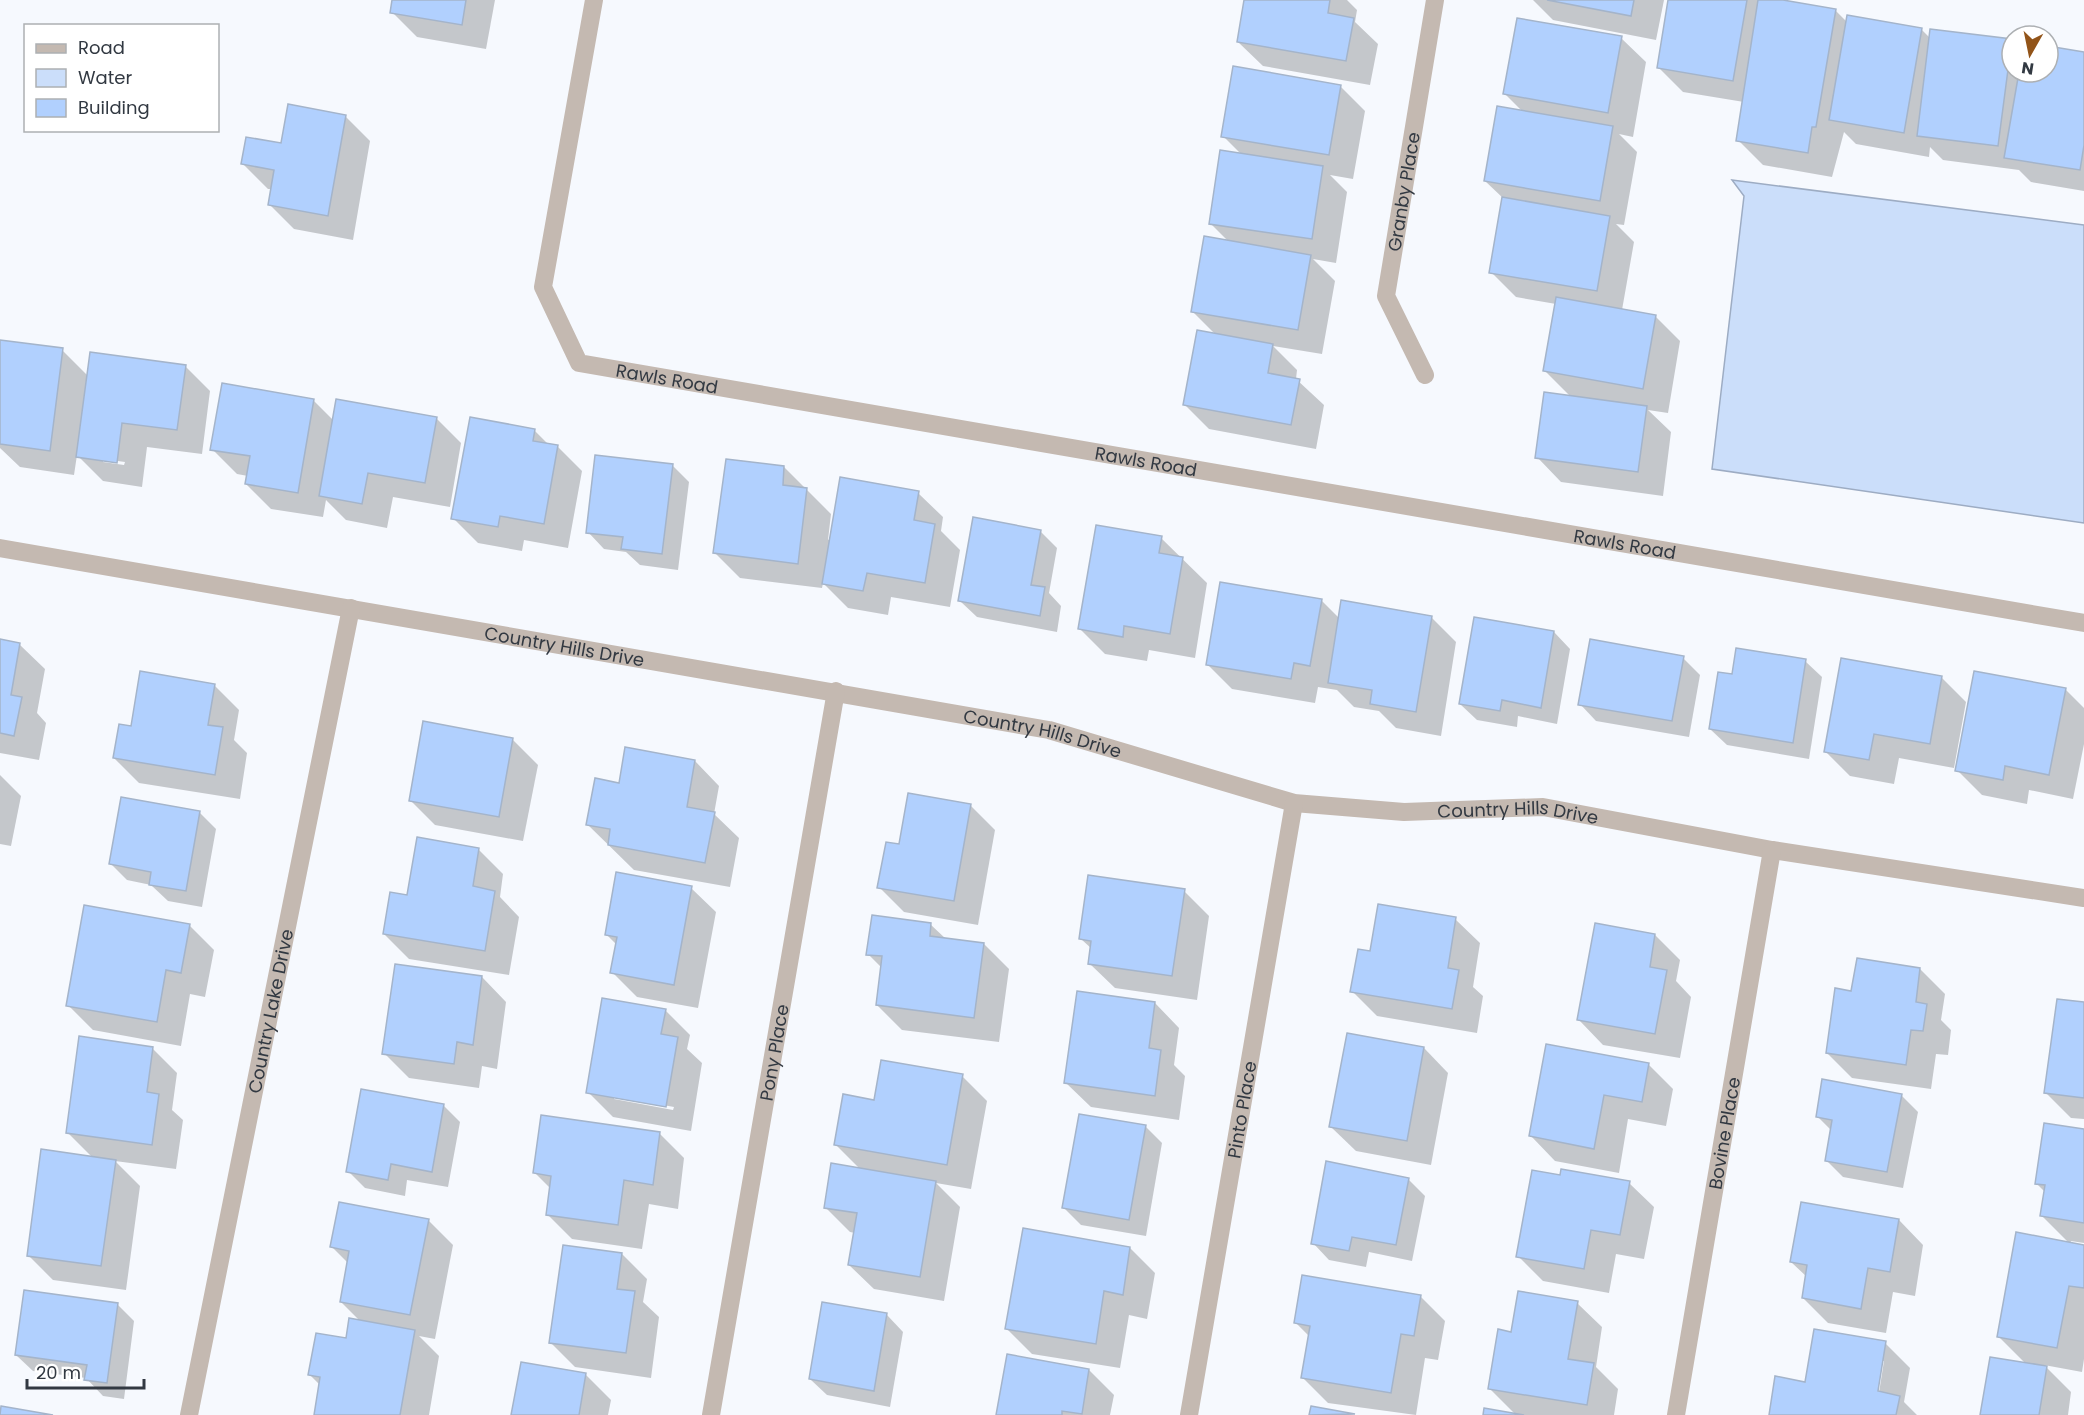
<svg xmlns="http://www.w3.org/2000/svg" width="2084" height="1415" font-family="Poppins,sans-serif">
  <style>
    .water { fill: #cbdefa; stroke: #9dacc3; stroke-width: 1.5 }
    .shadow { fill: #0003; fill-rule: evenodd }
    .building { fill: #b1d0fe; stroke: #a4b4ca; stroke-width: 1.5 }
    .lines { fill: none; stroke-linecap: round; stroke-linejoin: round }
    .street { stroke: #c4b9b1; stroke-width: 18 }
    .labels { text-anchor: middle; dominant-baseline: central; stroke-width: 4.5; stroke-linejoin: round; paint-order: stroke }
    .street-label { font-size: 18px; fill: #323942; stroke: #fff }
  </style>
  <rect width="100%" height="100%" fill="#f6f9fe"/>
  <path class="water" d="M1732 180 2084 225V523L1712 469 1744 196Z"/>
  <g class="shadow">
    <path d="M394 0H495L486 49 417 37 392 12Z"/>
    <path d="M1246 0H1347L1357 10 1355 22 1378 44 1370 85 1263 66 1238 42Z"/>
    <path d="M1533 0H1664L1656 40 1553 20Z"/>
    <path d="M1670 0H1773L1835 10 1848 23 1921 29 1931 39 2011 41 2012 72H2048V48L2084 54V191L2031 182 2019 170 1943 160 1930 147 1929 157 1856 144 1844 132 1832 177 1763 165 1738 140 1744 102 1683 92 1658 67Z"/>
    <path d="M1621 38 1646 62 1633 137 1619 134 1637 152 1624 225 1616 224 1634 242 1622 310 1655 316 1680 341 1668 413 1648 410 1671 432 1663 496 1561 482 1537 457 1571 397 1545 371 1556 304 1516 297 1491 272 1504 199 1485 181 1523 112 1505 94Z"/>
    <path d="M1340 86 1365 111 1353 179 1330 175 1347 192 1336 263 1313 259 1335 281 1322 354 1273 346 1297 370 1296 379 1324 405 1316 449 1209 429 1184 404 1216 335 1193 312 1229 242 1210 223 1242 155 1223 136Z"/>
    <path d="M345 116 370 141 353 240 294 229 269 204 272 189H268L243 164Z"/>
    <path d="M0 342 62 350 88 376 185 366 210 391 202 454 147 447 142 487 103 481 77 455 74 475 20 467 0 448ZM103 459 125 462 124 465 103 462Z"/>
    <path d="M314 401 334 421 436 418 461 443 450 507 393 497 387 528 346 520 326 500 323 517 271 509 246 484 248 476 237 474 212 449Z"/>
    <path d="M534 430 549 445 557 446 582 471 568 548 524 540 522 551 478 543 453 518Z"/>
    <path d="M672 465 689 482 678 570 640 565 626 552 604 549 588 532Z"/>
    <path d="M784 467 831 514 828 540 918 493 943 517 941 531 960 550 950 607 891 597 888 615 848 608 823 583 822 588 740 578 715 553Z"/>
    <path d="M1040 531 1057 548 1049 593 1061 606 1057 632 977 617 960 601Z"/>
    <path d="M1161 538 1207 583 1195 658 1149 650 1147 661 1105 654 1080 629Z"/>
    <path d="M1321 600 1340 619 1431 617 1456 642 1441 736 1396 728 1379 711 1354 707 1337 690 1318 687 1315 703 1232 689 1207 664Z"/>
    <path d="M1554 632 1570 649 1557 724 1518 716 1517 727 1477 720 1460 704Z"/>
    <path d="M0 641 20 645 45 669 37 713 46 723 39 760 0 753Z"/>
    <path d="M1683 658 1700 675 1689 737 1596 721 1580 704Z"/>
    <path d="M1805 661 1822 677 1809 759 1727 745 1710 729 1733 676Z"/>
    <path d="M1941 677 1966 702 1954 768 1899 758 1894 784 1850 776 1826 752Z"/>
    <path d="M214 685 239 710 234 740 247 753 240 799 139 783 114 758 132 727Z"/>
    <path d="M2065 689 2084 708V744L2073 799 2029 790 2027 804 1982 795 1957 770Z"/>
    <path d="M425 723 513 740 538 765 523 841 435 825 410 800Z"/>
    <path d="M695 761 719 786 714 814 739 838 730 887 634 870 588 825 620 784Z"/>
    <path d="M0 775 21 796 11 846 0 844Z"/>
    <path d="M970 805 995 830 978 925 904 912 879 887 901 846Z"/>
    <path d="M199 812 216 829 202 907 168 901 151 885 127 880 111 864Z"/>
    <path d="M478 849 503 874 500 897 519 917 509 975 409 959 384 934 408 897Z"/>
    <path d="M691 888 716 912 698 1008 637 997 612 972 617 945 606 934Z"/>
    <path d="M1184 891 1209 916 1197 1000 1115 988 1090 964 1092 949 1081 939Z"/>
    <path d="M1455 919 1480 943 1473 987 1483 996 1477 1033 1377 1016 1352 991 1371 953Z"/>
    <path d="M930 924 946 939 984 944 1009 969 999 1042 902 1030 877 1005 882 968 868 954Z"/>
    <path d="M189 925 214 950 205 997 190 994 181 1046 93 1030 68 1005Z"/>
    <path d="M1655 935 1680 960 1676 981 1691 997 1680 1058 1603 1045 1579 1020Z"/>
    <path d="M1920 969 1945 994 1941 1020 1951 1030 1948 1055 1936 1054 1931 1089 1852 1078 1827 1053 1853 993Z"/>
    <path d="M482 977 506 1002 497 1069 482 1066 479 1088 409 1078 384 1053Z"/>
    <path d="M1155 1003 1179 1028 1174 1065 1185 1076 1179 1120 1091 1107 1066 1083Z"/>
    <path d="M2084 1004V1119L2071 1118 2046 1093Z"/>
    <path d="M665 1010 690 1035 687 1049 702 1063 691 1131 613 1117 588 1092ZM614 1096 674 1107 673 1110 614 1099Z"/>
    <path d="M152 1048 177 1073 172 1110 183 1120 176 1169 115 1161 140 1186 126 1290 53 1280 28 1255 93 1158 68 1133Z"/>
    <path d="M1424 1048 1448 1073 1431 1165 1356 1151 1331 1127Z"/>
    <path d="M1648 1064 1673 1089 1666 1126 1628 1119 1619 1173 1555 1161 1531 1136Z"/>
    <path d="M962 1076 987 1101 971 1189 936 1183 960 1207 944 1301 874 1289 849 1265 855 1233 850 1232 825 1207 861 1170 836 1145 875 1101Z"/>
    <path d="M1901 1095 1918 1112 1903 1188 1843 1177 1826 1160 1832 1131 1817 1116Z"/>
    <path d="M443 1105 460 1122 448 1187 407 1180 405 1196 365 1188 348 1171Z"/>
    <path d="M1145 1126 1162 1143 1146 1236 1081 1225 1064 1208Z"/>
    <path d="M2084 1130V1243L2071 1241 2070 1244 2084 1246V1359L2082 1372 2044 1365 2071 1392 2068 1415H1982L2026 1364 1998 1336 2070 1244 2042 1216 2045 1192 2036 1183Z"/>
    <path d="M660 1134 684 1158 678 1209 649 1204 642 1249 572 1239 547 1214 551 1189 535 1173Z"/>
    <path d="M1408 1179 1425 1196 1412 1261 1369 1252 1366 1267 1329 1260 1313 1243Z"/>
    <path d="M1629 1183 1654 1207 1644 1259 1616 1254 1609 1293 1543 1281 1518 1256Z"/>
    <path d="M428 1220 453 1245 435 1339 419 1336 439 1356 429 1415H315L320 1385 310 1375 361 1322 341 1302 349 1264 332 1247Z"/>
    <path d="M1899 1220 1923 1245 1915 1296 1893 1292 1886 1333 1828 1323 1803 1298 1807 1277 1791 1262Z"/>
    <path d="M1130 1248 1155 1273 1147 1319 1129 1315 1120 1368 1032 1354 1007 1329Z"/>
    <path d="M622 1254 647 1279 643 1302 659 1317 651 1378 575 1367 550 1342Z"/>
    <path d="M1420 1296 1445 1321 1438 1360 1425 1358 1416 1415 1328 1403 1303 1378 1310 1337 1296 1323Z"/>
    <path d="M1577 1303 1602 1327 1596 1367 1618 1389 1614 1415H1516L1489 1388Z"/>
    <path d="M117 1304 134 1321 124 1399 103 1396 86 1378 33 1371 16 1355Z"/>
    <path d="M887 1315 903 1332 890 1407 827 1395 810 1379Z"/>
    <path d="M1885 1343 1910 1368 1904 1402 1917 1415H1770L1807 1384ZM1881 1361H1884L1878 1399H1875Z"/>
    <path d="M522 1363 586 1375 611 1400 608 1415H513Z"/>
    <path d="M1089 1370 1114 1395 1110 1415H997Z"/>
    <path d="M1312 1408 1354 1415H1311Z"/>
  </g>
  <g class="building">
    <path d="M392 0H466L462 25 390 13Z"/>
    <path d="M1244 0H1330L1328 13 1354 18 1346 61 1237 42Z"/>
    <path d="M1547 0H1634L1631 16Z"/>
    <path d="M1668 0H1747L1733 81 1657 68Z"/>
    <path d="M1758 0H1783L1836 9 1816 127H1812L1808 153 1736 141Z"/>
    <path d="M1847 15 1922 28 1904 133 1829 120Z"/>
    <path d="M1517 18 1622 36 1608 113 1503 94Z"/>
    <path d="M1930 29 2012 39 1998 146 1917 136Z"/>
    <path d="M2048 46 2084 52V145L2080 170 2004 158 2019 72H2048Z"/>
    <path d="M1233 66 1341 85 1329 155 1221 137Z"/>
    <path d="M288 104 346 115 328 216 268 205 274 170 241 164 246 137 281 143Z"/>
    <path d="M1497 106 1613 126 1600 201 1484 181Z"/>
    <path d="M1220 150 1323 166 1312 239 1209 224Z"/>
    <path d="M1502 197 1610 216 1597 291 1489 273Z"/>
    <path d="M1204 236 1311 255 1298 330 1191 312Z"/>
    <path d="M1556 297 1656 315 1643 389 1543 371Z"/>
    <path d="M1197 330 1273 344 1268 373 1300 379 1291 425 1183 405Z"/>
    <path d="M0 340 63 348 50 451 0 444Z"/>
    <path d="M90 352 186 365 177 430 122 423 117 463 76 457Z"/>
    <path d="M222 383 314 399 298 493 245 484 250 456 210 450Z"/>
    <path d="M1544 392 1647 406 1638 472 1535 458Z"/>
    <path d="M336 399 437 417 425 483 368 473 362 504 319 496Z"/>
    <path d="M470 417 535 429 533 441 558 445 544 524 500 516 498 527 451 519Z"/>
    <path d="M595 455 673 464 662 554 621 549 623 537 586 533Z"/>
    <path d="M726 459 784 466 783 485 807 488 798 564 713 553Z"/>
    <path d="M840 477 919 491 914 520 935 524 925 583 867 573 863 591 822 584Z"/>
    <path d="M973 517 1041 530 1031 585 1045 587 1040 616 958 601Z"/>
    <path d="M1096 525 1162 536 1159 553 1183 557 1170 634 1124 626 1123 637 1078 629Z"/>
    <path d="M1220 582 1322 599 1310 666 1294 663 1291 679 1206 665Z"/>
    <path d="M1341 600 1432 616 1416 712 1370 704 1372 690 1328 683Z"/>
    <path d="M1474 617 1554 631 1541 708 1502 700 1500 711 1459 704Z"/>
    <path d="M0 639 20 643 11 695 22 697 14 736 0 733Z"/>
    <path d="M1590 639 1684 656 1672 721 1578 705Z"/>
    <path d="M1736 648 1806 659 1793 743 1709 729 1718 672 1732 674Z"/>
    <path d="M1841 658 1942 676 1930 744 1874 734 1869 760 1824 752Z"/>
    <path d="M140 671 215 684 208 725 223 727 215 775 113 758 119 724 131 726Z"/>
    <path d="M1974 671 2066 688 2049 775 2005 766 2003 780 1955 771Z"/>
    <path d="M423 721 513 738 499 817 409 801Z"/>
    <path d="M625 747 695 760 687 807 715 812 705 863 608 845 610 829 586 825 595 778 619 783Z"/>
    <path d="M908 793 971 804 954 901 877 888 886 842 899 844Z"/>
    <path d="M121 797 200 811 186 891 149 885 151 872 109 864Z"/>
    <path d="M417 837 479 848 473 886 495 891 485 951 383 934 390 892 407 895Z"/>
    <path d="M616 872 692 886 674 985 610 973 617 937 605 935Z"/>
    <path d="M1088 875 1185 889 1172 976 1088 964 1091 941 1079 939Z"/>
    <path d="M1378 904 1456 917 1448 968 1459 970 1452 1009 1350 992 1358 949 1370 951Z"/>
    <path d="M84 905 190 924 181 973 166 970 157 1022 66 1006Z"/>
    <path d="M872 915 931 923 930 936 984 943 974 1018 876 1005 882 956 866 955Z"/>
    <path d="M1595 923 1655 934 1650 967 1667 970 1655 1034 1577 1020Z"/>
    <path d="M1857 958 1920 968 1916 1002 1927 1004 1923 1031 1911 1030 1906 1065 1826 1053 1835 988 1851 991Z"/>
    <path d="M395 964 482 976 473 1045 457 1042 454 1064 382 1054Z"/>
    <path d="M1077 991 1155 1002 1149 1048 1161 1050 1155 1096 1064 1083Z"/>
    <path d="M602 998 666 1009 661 1034 678 1037 666 1107 586 1093Z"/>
    <path d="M2057 999 2084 1002V1098L2044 1093Z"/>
    <path d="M1347 1033 1424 1047 1407 1141 1329 1127Z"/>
    <path d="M79 1036 153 1047 147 1092 159 1094 152 1145 66 1133Z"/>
    <path d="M1546 1044 1649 1063 1642 1102 1604 1095 1594 1149 1529 1136Z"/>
    <path d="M881 1060 963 1074 947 1165 834 1145 843 1094 874 1100Z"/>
    <path d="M1822 1079 1902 1094 1887 1172 1825 1161 1832 1120 1816 1117Z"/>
    <path d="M361 1089 444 1104 432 1172 391 1164 388 1180 346 1172Z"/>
    <path d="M1079 1114 1146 1125 1129 1220 1062 1208Z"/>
    <path d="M541 1115 660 1132 653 1185 624 1180 618 1225 546 1215 551 1176 533 1173Z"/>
    <path d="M2044 1123 2084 1129V1223L2040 1216 2045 1185 2035 1184Z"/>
    <path d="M41 1149 116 1160 101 1266 27 1256Z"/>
    <path d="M1326 1161 1409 1178 1396 1245 1352 1237 1349 1251 1311 1244Z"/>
    <path d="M831 1163 936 1181 920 1277 848 1265 857 1213 824 1208Z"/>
    <path d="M1561 1169 1630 1181 1620 1235 1591 1230 1584 1269 1516 1257 1532 1170 1560 1175Z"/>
    <path d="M339 1202 429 1219 410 1315 340 1302 349 1251 330 1247Z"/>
    <path d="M1801 1202 1899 1219 1890 1272 1868 1268 1861 1309 1802 1298 1807 1265 1790 1262Z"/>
    <path d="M1023 1228 1130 1247 1123 1295 1104 1291 1096 1344 1005 1329Z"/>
    <path d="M2016 1232 2084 1245V1288L2069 1286 2057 1348 1997 1337Z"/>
    <path d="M563 1245 622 1253 617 1289 635 1291 626 1353 549 1343Z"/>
    <path d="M1302 1275 1421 1295 1414 1336 1401 1334 1391 1393 1301 1378 1310 1326 1294 1323Z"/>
    <path d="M24 1290 118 1303 107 1383 84 1380 87 1365 15 1355Z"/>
    <path d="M1518 1291 1578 1301 1568 1359 1594 1363 1587 1405 1488 1389 1498 1329 1511 1332Z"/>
    <path d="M822 1302 887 1313 874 1391 809 1379Z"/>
    <path d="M349 1318 415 1330 400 1415H314L320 1377 308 1375 316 1333 346 1338Z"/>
    <path d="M1814 1329 1886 1341 1878 1391 1900 1396 1896 1415H1769L1775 1376 1805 1382Z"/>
    <path d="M1007 1354 1089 1369 1082 1414 1062 1411V1415H996Z"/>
    <path d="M1990 1357 2047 1366 2039 1415H1980Z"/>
    <path d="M521 1362 586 1373 579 1415H511Z"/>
    <path d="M1 1406 53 1415H0Z"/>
    <path d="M1311 1406 1355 1414 1309 1415Z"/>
    <path d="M1484 1408 1524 1415H1483Z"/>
  </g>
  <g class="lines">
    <g class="street">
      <path id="s1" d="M594 0 543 287 579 363 2084 623"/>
      <path id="s2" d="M1425 375 1386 296 1435 0"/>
      <path id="s3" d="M0 548 1049 730 1294 803 1404 812 1543 807 1772 850 2084 898"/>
      <path id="s4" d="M189 1415 351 608"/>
      <path id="s5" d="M711 1415 836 691"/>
      <path id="s6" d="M1189 1415 1294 803"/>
      <path id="s7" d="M1676 1415 1772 850"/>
    </g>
  </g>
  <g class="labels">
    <g class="street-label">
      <text stroke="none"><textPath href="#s2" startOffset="194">Granby Place</textPath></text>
      <text stroke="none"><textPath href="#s1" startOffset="465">Rawls Road</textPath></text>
      <text stroke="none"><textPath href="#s1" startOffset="951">Rawls Road</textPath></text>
      <text stroke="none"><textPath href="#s1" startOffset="1437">Rawls Road</textPath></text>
      <text stroke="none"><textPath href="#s3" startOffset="573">Country Hills Drive</textPath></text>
      <text stroke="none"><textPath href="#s3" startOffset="1059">Country Hills Drive</textPath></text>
      <text stroke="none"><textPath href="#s3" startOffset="1545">Country Hills Drive</textPath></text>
      <text stroke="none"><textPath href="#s4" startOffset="412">Country Lake Drive</textPath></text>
      <text stroke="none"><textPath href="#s5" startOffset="368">Pony Place</textPath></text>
      <text stroke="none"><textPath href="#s6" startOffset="310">Pinto Place</textPath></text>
      <text stroke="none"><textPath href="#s7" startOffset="286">Bovine Place</textPath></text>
    </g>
  </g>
  <rect x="24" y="24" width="195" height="108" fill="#ffffff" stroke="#adb0b3" stroke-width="1.5"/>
  <rect x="36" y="44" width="30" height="9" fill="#c4b9b1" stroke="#adb0b3" stroke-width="1.5"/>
  <text x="78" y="54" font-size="18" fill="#323942">Road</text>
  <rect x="36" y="69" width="30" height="18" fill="#cbdefa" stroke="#adb0b3" stroke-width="1.5"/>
  <text x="78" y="84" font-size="18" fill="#323942">Water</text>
  <rect x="36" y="99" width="30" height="18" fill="#b1d0fe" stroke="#adb0b3" stroke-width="1.5"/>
  <text x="78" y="114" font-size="18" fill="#323942">Building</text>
  <g transform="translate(2030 54) rotate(189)"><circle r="28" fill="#ffffff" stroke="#adb0b3" stroke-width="1.5"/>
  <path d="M0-4.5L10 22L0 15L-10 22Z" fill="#925419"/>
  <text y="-9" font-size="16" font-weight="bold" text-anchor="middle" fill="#323942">N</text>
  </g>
  <path d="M27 1379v9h117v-9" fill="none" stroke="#323942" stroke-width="3"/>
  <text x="36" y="1379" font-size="18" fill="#323942" stroke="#ffffff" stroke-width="4.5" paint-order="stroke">20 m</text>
</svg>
